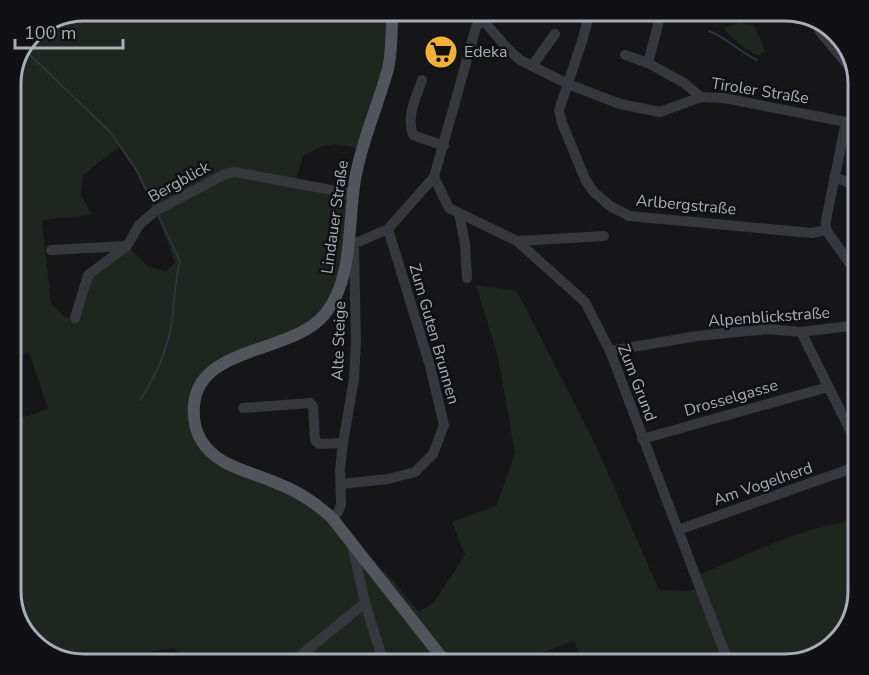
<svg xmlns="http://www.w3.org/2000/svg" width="869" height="675" font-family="'Nunito Sans',sans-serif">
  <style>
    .green { fill: #1e261f }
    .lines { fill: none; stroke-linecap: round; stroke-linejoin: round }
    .stream { stroke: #2c353c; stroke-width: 2 }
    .minor { stroke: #37383d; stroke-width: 10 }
    .major { stroke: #53555c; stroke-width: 12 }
    .labels { text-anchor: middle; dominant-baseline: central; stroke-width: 5; stroke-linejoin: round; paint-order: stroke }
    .poi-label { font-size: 16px; fill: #a8adb8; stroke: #111113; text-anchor: start }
    .street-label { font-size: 16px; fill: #a8adb8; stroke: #111113 }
    .rim { fill: none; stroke: #a8adb8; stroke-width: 3 }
  </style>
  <rect width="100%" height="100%" fill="#161618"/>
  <g class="green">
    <path d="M84 11H389L385 68 358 149C333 142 326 143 303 156L295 182 235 171 224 172 155 210 136 171 119 147 83 175 81 195 92 215 42 220 51 303 64 317 76 318 89 275 127 246 148 266 166 272 175 262 156 212 225 175 235 174 349 195C346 236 348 305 306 328 282 341 254 345 230 357 183 379 177 431 217 463 228 471 243 474 255 479 288 490 315 505 338 532 341 537 346 541 349 546 356 559 358 584 362 599 367 621 375 643 382 664H194L173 648 152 651 149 664H84L36 646 11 595V404L16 420 48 409 29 352 11 358V79L35 29Z"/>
    <path d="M739 23 754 25 766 52 758 55C743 49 735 40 723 28Z"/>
    <path d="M476 285 517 291 597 448 659 590 690 591 700 588 728 664H583L574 641 531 657 533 664H452L380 576 385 571 419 612 434 602 465 555 452 522 497 505 515 453 498 357Z"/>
    <path d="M858 520V591L840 639 785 664H731L697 575C749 555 803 526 858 520Z"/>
    <path d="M356 556 441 664H385Z"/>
  </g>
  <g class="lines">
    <g class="stream">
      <path d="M709 31C728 38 739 52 757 60"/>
      <path d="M25 50 111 133 137 171 154 207"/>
      <path d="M140 400C154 379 166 352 171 327 175 305 174 282 180 261L158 215"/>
    </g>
    <g class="minor">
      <path d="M475 11 508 49 520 60 568 84 620 104 660 112 701 97 724 98 846 122H858"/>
      <path d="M590 11 583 38 559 110 562 123 586 181 594 192 610 206 629 216 812 233 826 230"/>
      <path d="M657 11 658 25 648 63 684 83 701 97"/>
      <path d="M815 22 821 33 853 71"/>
      <path d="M625 55 648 63"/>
      <path d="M532 66 555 34"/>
      <path d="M422 80C416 98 406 116 413 135L444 146"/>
      <path d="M846 122 826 220V230L858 275"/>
      <path d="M434 177 449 208 517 241 585 302 610 351 729 664"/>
      <path d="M834 177 858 186"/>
      <path d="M459 213 465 244 467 278"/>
      <path d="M517 241 604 236"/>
      <path d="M349 242 356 243 388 229 434 177 476 27 487 11"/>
      <path d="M51 250 127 246"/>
      <path d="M75 318 88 275 127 246 139 225 154 212 225 174 235 172 353 194"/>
      <path d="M801 332 858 446"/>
      <path d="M610 351 697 336 768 329 801 332 858 325"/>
      <path d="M243 408 310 403 313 406 315 440 319 444 343 443"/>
      <path d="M642 439 828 387"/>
      <path d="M341 484 388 479 415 472 433 454 444 425 430 366 388 229"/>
      <path d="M332 518 338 512 341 505 340 469 343 443 354 379 356 341 354 250 349 242"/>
      <path d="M678 530 858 466"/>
      <path d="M352 544 365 603 384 664"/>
      <path d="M290 664 365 603"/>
    </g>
    <path class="major" d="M392 11C392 29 392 51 388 69 378 105 363 138 356 174 347 218 355 278 325 314 293 354 199 345 194 405 193 417 195 430 201 440 216 466 249 471 274 482 296 490 315 502 332 518L447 664"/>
  </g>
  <defs>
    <symbol id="supermarket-disc" viewBox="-11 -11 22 22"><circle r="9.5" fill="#f2b134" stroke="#111113"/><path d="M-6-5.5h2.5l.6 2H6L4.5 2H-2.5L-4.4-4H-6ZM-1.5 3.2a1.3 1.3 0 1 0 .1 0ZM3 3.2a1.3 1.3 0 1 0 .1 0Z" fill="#111"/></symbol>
  </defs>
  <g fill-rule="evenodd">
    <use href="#supermarket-disc" x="422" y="33" width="38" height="38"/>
  </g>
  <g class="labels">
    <g class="poi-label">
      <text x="464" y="52">Edeka</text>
    </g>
    <g class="street-label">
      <text transform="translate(760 91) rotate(9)">Tiroler Straße</text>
      <text transform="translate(179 182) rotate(-29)">Bergblick</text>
      <text transform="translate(686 205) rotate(5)">Arlbergstraße</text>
      <text transform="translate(335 217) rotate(-82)">Lindauer Straße</text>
      <text transform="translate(769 317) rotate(-4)">Alpenblickstraße</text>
      <text transform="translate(434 334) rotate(74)">Zum Guten Brunnen</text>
      <text transform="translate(339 341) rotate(-88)">Alte Steige</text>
      <text transform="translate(637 383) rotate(69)">Zum Grund</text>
      <text transform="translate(731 398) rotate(-16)">Drosselgasse</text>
      <text transform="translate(763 484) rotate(-19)">Am Vogelherd</text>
    </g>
  </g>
  <path d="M0 0H869V675H0ZM84 21H785A63 63 0 0 1 848 84V591A63 63 0 0 1 785 654H84A63 63 0 0 1 21 591V84A63 63 0 0 1 84 21Z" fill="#111113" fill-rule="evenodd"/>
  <path class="rim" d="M84 21H785A63 63 0 0 1 848 84V591A63 63 0 0 1 785 654H84A63 63 0 0 1 21 591V84A63 63 0 0 1 84 21Z"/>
  <path d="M15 39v9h108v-9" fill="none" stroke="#a8adb8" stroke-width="3"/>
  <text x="24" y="39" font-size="18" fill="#a8adb8" stroke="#111113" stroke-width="4.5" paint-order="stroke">100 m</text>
</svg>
